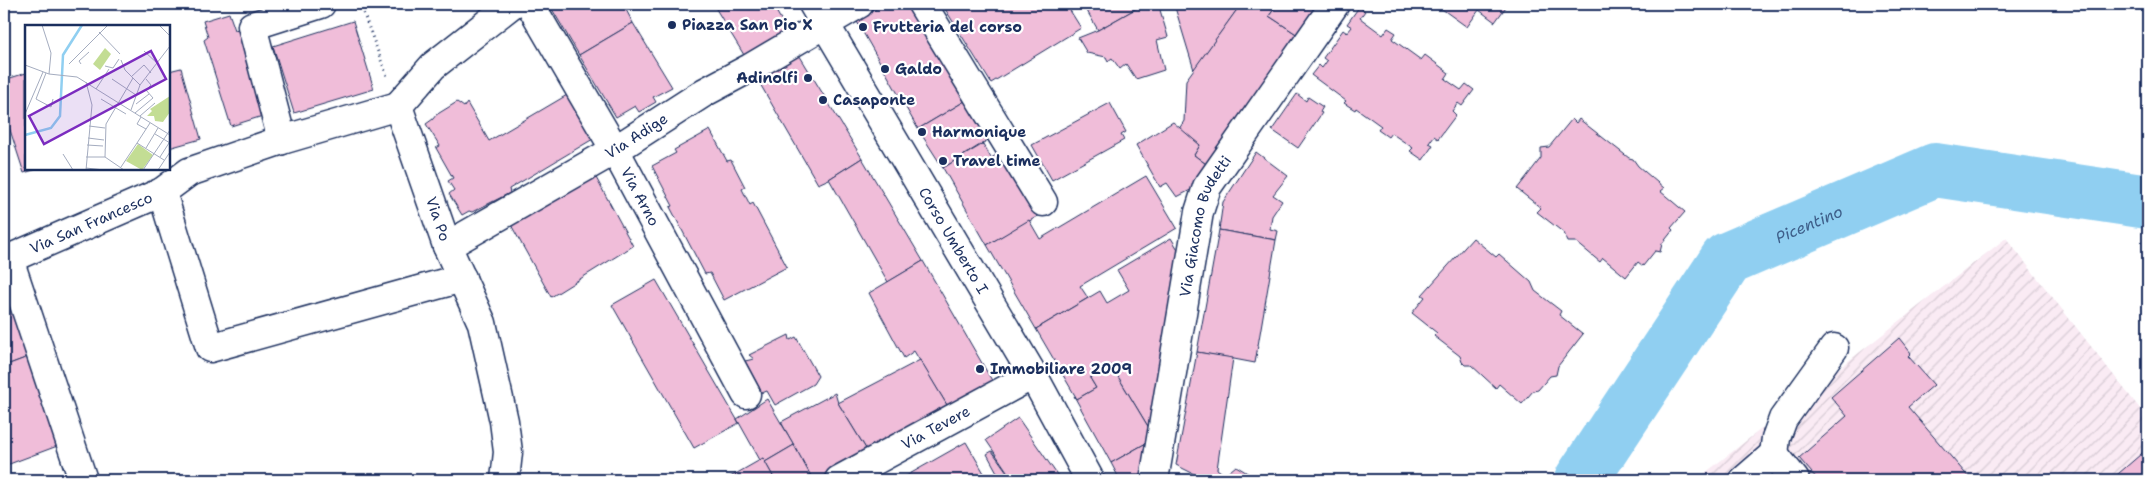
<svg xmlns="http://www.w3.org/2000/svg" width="2152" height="484" font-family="'Shantell Sans',sans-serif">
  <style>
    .industrial { fill: url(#industrial-furrows) }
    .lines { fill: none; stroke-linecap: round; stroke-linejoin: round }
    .river { stroke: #90cff1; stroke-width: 54 }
    .building { fill: #f0bdd9; stroke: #1b2f5e }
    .minor-casing { stroke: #1b2f5e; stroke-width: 31 }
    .major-casing { stroke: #1b2f5e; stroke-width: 31 }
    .path { stroke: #1b2f5e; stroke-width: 3; stroke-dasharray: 1 4; stroke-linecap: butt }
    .minor { stroke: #fff; stroke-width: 28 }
    .major { stroke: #fff; stroke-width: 28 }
    .poi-dot { fill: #1b2f5e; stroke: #fff; stroke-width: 2 }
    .labels { text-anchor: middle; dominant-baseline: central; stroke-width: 4.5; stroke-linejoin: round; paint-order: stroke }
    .poi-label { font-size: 15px; font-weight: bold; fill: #1b2f5e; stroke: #fff; text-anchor: start }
    .street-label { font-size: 15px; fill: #1b2f5e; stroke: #fff }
    .water-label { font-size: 16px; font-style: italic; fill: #3e5f8a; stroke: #fff }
    .inset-river { fill: none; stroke: #90cff1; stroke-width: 2.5 }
    .inset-road { fill: none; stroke: #a4acbf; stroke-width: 1 }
    .view { fill: #7b2cbf; fill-opacity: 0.15; stroke: #7b2cbf; stroke-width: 2.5 }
    .inset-edge { fill: none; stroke: #1b2f5e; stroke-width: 2.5 }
  </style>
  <defs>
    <pattern id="industrial-furrows" width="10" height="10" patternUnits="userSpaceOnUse" patternTransform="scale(1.25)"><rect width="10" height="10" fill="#faebf4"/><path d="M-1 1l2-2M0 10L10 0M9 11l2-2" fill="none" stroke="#d6cad4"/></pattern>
  </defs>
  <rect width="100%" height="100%" fill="#fff"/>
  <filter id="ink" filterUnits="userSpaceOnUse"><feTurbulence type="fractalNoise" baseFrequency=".02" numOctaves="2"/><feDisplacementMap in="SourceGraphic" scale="10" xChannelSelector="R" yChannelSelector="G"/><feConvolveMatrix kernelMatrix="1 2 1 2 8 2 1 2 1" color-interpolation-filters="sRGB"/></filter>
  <g filter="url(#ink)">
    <path class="industrial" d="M2006 238 2148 419V480H1696Z"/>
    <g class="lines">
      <path class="river" id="s1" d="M1581 480 1727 259 1935 170 2148 202"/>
    </g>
    <g class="building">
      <path d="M549 4H623L633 23 579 55Z"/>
      <path d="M713 4H772L787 30 744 55Z"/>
      <path d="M885 4H909L965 101 918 129 856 20Z"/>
      <path d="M942 4H1066L1081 28 991 83Z"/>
      <path d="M1083 4H1144L1098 30Z"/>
      <path d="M1144 4H1170L1160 10 1168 37 1157 40 1164 70 1136 79 1126 64 1120 69 1112 58 1108 61 1106 57 1087 53 1078 38 1098 30Z"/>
      <path d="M1174 4H1241L1194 70Z"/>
      <path d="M1241 4H1266L1274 9 1269 16 1304 39 1210 167 1194 155 1200 145 1179 129 1184 121 1186 80Z"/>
      <path d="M1278 4H1328L1304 39 1269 16Z"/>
      <path d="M1435 4H1508L1495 22 1479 10 1467 27Z"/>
      <path d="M1359 7 1365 11 1360 18 1383 35 1388 28 1396 33 1392 39 1421 60 1425 55 1449 73 1445 79 1461 90 1466 84 1474 90 1462 106 1458 103 1452 111 1456 115 1438 139 1434 136 1429 143 1433 145 1423 160 1410 151 1413 148 1391 133 1388 137 1378 130 1381 126 1356 108 1355 110 1344 103 1346 101 1311 75 1319 65 1322 68 1327 61 1323 58 1343 30 1347 33 1352 27 1347 24Z"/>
      <path d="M229 13 235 30 241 28 269 114 231 126 204 40 208 37 203 21Z"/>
      <path d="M353 21 374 89 294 113 273 46Z"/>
      <path d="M633 23 672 87 653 97 656 102 639 112 635 106 616 117 579 55Z"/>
      <path d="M798 53 862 158 829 179 818 184 756 77Z"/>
      <path d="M181 68 201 139 169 148V71Z"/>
      <path d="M26 73V169H37L24 173 9 127 4 129V80Z"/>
      <path d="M1297 94 1306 101 1308 97 1323 107 1320 112 1322 113 1298 148 1272 130Z"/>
      <path d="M567 95 593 139 509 189 510 193 472 212 469 211 462 215 449 194 454 190 448 181 453 178 436 148 440 146 426 124 433 119 436 115 457 102 464 107 467 103 489 141Z"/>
      <path d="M965 101 988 140 943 168 918 129Z"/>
      <path d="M1110 103 1126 132 1121 135 1124 140 1052 180 1032 145Z"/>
      <path d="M1572 119 1576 123 1579 119 1629 158 1633 159 1638 166 1664 188 1660 191 1685 212 1671 228 1673 230 1662 244 1660 252 1655 251 1643 266 1638 262 1626 277 1603 258 1600 262 1576 242H1568L1564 233 1537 212 1541 208 1517 189 1541 158V148L1549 147Z"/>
      <path d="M1173 122 1200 145 1194 155 1210 167 1200 185 1177 197 1167 183 1160 187 1136 145Z"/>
      <path d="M710 130 727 161 731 160 745 187 742 189 750 205 753 203 787 267 724 300 710 273 705 274 670 207 673 206 652 166 676 153 674 150Z"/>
      <path d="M983 144 991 158 1002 152 1040 215 987 245 943 168Z"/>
      <path d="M1256 152 1288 176 1273 195 1282 201 1272 216 1270 229 1278 231 1276 240 1219 230 1223 202Z"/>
      <path d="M862 158 923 261 888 282 829 179Z"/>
      <path d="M594 174 633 246 551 297 510 223Z"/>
      <path d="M1146 176 1177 228 1080 286 1088 298 1036 329 987 245 1029 220 1040 239Z"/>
      <path d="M1219 230 1276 240 1255 363 1197 352Z"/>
      <path d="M1171 238 1182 256 1155 438 1111 365 1090 378 1096 388 1077 399 1036 329 1100 291 1107 303 1129 290 1117 270Z"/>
      <path d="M1473 238 1496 257 1499 254 1531 282 1535 291 1561 311 1559 315 1583 334 1558 366 1556 375 1550 376 1538 390 1533 391 1522 404 1499 384 1496 388 1471 365H1465L1462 362 1460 356 1434 336 1437 333 1412 313 1425 297 1422 295Z"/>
      <path d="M923 261 994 384 950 410 914 351 904 358 869 293Z"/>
      <path d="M656 280 739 423 694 448 612 305Z"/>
      <path d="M4 292 28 357 4 366Z"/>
      <path d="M789 335 790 340 796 337 818 376 813 384 775 405 767 391 762 393 745 361 754 359 749 355Z"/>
      <path d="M1899 338 1911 353 1908 356 1934 385 1908 407 1971 480H1818L1799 458 1847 416 1831 397Z"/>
      <path d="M1197 352 1233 358 1217 469 1225 475 1236 466 1249 474 1244 480H1193L1198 476 1176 465Z"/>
      <path d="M28 357 60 445 4 466V366Z"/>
      <path d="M920 360 950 410 871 457 838 403Z"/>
      <path d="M1111 365 1155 438 1111 463 1074 396 1077 399 1096 388 1090 378Z"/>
      <path d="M835 393 838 403 871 457 829 480H813L781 422Z"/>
      <path d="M767 399 794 445 765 462 763 458 760 460 737 419Z"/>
      <path d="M1018 418 1058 476 1051 480H1013L986 440Z"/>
      <path d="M1155 438 1149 475 1137 480H1120L1111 463Z"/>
      <path d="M966 442 988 480 998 474 987 454 992 451 1012 479 1009 480H899Z"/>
      <path d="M794 445 813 480H775L765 462Z"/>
      <path d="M2148 448V480H2111Z"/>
      <path d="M763 458 775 480H725L760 460Z"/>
    </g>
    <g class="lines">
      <defs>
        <g id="minor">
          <path id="s2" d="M530 4 615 150 746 394"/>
          <path d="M922 4 1043 202"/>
          <path d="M282 140 252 26 321 4"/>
          <path d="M162 192 210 348 462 278"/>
          <path id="s3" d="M447 246 615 150 705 92 750 68 859 4"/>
          <path d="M9 259 83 480"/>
          <path id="s4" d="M4 261 162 192 189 172 282 140 398 106"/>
          <path d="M1774 454 1776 438 1783 419 1834 348"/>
          <path d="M505 480 508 452 504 421 482 323 447 246 398 106 433 66 512 4"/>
          <path id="s5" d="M839 480 1033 375"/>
          <path id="s6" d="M1154 480 1199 212 1207 187 1335 4"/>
          <path d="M1744 480 1774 454 1795 480"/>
        </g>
        <g id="major">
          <path id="s7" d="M813 4 1033 375 1090 480"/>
        </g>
      </defs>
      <use href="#minor" class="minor-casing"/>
      <use href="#major" class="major-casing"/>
      <path class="path" d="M360 4 387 76"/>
      <use href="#minor" class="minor"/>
      <use href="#major" class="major"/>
    </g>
  </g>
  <g class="poi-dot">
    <circle cx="672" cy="25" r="5"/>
    <circle cx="863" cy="27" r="5"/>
    <circle cx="885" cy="69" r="5"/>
    <circle cx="808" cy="78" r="5"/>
    <circle cx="823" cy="100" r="5"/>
    <circle cx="922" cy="132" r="5"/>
    <circle cx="943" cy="161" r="5"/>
    <circle cx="980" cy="369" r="5"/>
  </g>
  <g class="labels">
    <g class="poi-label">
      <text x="682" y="25">Piazza San Pio X</text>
      <text x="873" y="27">Frutteria del corso</text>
      <text x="895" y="69">Galdo</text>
      <text x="798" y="78" text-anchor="end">Adinolfi</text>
      <text x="833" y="100">Casaponte</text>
      <text x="932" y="132">Harmonique</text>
      <text x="953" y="161">Travel time</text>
      <text x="990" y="369">Immobiliare 2009</text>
    </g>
    <g class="street-label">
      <text stroke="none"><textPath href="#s3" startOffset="219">Via Adige</textPath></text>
      <text stroke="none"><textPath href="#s2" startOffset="222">Via Arno</textPath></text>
      <text transform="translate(438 219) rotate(71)">Via Po</text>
      <text stroke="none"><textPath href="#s4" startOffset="95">Via San Francesco</textPath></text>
      <text stroke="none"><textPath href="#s6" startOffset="260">Via Giacomo Budetti</textPath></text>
      <text stroke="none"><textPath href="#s7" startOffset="275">Corso Umberto I</textPath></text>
      <text stroke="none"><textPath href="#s5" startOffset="110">Via Tevere</textPath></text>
    </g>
    <g class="water-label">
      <text stroke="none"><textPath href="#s1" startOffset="354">Picentino</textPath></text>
    </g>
  </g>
  <g transform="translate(25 25)">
    <rect width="145" height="145" fill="#fff"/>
    <path d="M80 23 86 29 75 45 68 39Z" fill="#c3dd94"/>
    <path d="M145 71V87L138 97 130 96 129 91H122L127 86 125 84ZM113 119 128 130 117 145 101 136Z" fill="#c3dd94"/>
    <path class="inset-river" d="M0 110 26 103 35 91 38 30 57 0"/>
    <path class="inset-road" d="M17 0 26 28 24 49M134 0 145 11M74 7 95 29M119 26 133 39M96 35 100 45 115 60 106 85M44 39 83 0M56 39 54 36 64 27M0 40 24 49 52 52 145 110M80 41 88 43 94 34M21 48 11 74 26 82 28 74M106 52 119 40 126 48M87 54 111 70M115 60 145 21M71 64 84 44M76 74 101 89M111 79 124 69M110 88 128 73 121 65 126 60 121 54M0 89 18 47M115 91 130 78M116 92 112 99 121 104M125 98 112 118 139 135M64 101 80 103M130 109 145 118M63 113 79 115M62 120 78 121M121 123 133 103M38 129 48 145M61 132H80M80 132 81 99 108 53M80 132 99 145M135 132 144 118M96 142 112 118M61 143 79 145M61 145 67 80 61 57M118 145 145 105M133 145 145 127"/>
    <path class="view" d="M126 26 141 54 19 119 4 91Z"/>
    <rect width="145" height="145" class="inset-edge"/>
  </g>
  <rect width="2152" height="484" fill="none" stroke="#fff" stroke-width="20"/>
  <rect x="10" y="10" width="2132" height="464" fill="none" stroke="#1b2f5e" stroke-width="2" filter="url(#ink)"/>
</svg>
